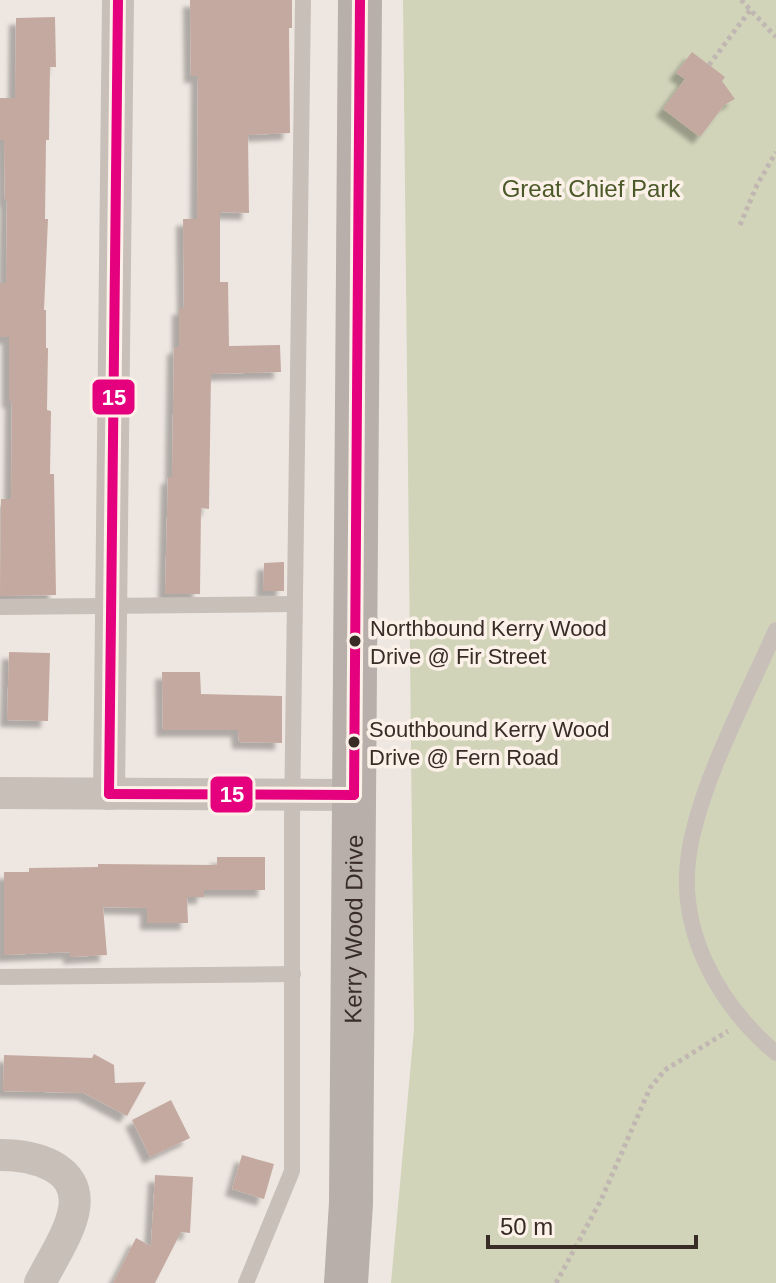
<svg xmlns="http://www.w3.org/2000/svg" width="776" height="1283" font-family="Arial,sans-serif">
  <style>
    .green { fill: #d1d4b9 }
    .building { fill: #c4a9a1; filter: url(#shadow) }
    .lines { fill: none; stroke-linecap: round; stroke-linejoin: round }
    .path { stroke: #c0b7b2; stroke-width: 5; stroke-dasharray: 4 4; stroke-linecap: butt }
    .lane { stroke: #c8bfb9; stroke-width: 16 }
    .street { stroke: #c8bfb9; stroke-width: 32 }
    .secondary { stroke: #b8afaa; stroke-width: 44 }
    .bus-1-casing { stroke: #fbf1e8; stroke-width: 16 }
    .bus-1 { stroke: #e5007d; stroke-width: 10 }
    .bus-dot { fill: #392c27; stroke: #fbf1e8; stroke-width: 3 }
    .labels { text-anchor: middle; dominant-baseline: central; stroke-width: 7; stroke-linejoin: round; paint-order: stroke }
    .bus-label { font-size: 22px; fill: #392c27; stroke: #fbf1e8; text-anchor: start }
    .park-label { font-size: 24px; fill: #4a5928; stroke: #fbf1e8 }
    .street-label { font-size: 24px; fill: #392c27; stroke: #fbf1e8 }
    .line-badge { stroke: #fbf1e8; stroke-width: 3 }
    .badge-label { font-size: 22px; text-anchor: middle; font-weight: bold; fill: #fff }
  </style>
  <defs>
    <filter id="shadow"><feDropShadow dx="-7" dy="7" stdDeviation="2" flood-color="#0004"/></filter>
  </defs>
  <rect width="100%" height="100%" fill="#eee7e1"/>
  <path class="green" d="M403 0H776V1283H391L414 1029Z"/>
  <g class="building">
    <path d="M190 0H292V28H289L290 133 248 135 249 213 220 212V282H228L229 346 280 345 281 372 211 374 209 509 201 508 200 594H165L168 477H172L174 347H179V308H184L183 219H197L198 76H191Z"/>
    <path d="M55 17 56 67H50L49 140H46L45 219H48L44 310H46V348H48L47 410 51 411 50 474H54L56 595 0 596 1 499H11L12 401H9V337H0V283H6L7 200H5L4 140H0V98H15L16 18Z"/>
    <path d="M692 52 725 77 722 81 735 99 724 105 700 137 663 109 685 79 676 73Z"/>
    <path d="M284 562V591H263L264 563Z"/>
    <path d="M9 652 50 653 48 721 7 720Z"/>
    <path d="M162 672H200L201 694 282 696V743L239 742 238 730H163Z"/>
    <path d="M217 857H265V890H204V897H187L188 923H147V908L103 907 107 955 70 957V952L4 955V872H29V868L98 867V864L217 865Z"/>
    <path d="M94 1054 114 1065 115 1083 146 1082 127 1116 84 1093 3 1091 4 1055 92 1058Z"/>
    <path d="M171 1100 190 1138 150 1157 132 1120Z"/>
    <path d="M242 1155 274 1164 264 1199 232 1189Z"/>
    <path d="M155 1175 193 1177 190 1233 181 1232 155 1283H113L136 1238 151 1246Z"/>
  </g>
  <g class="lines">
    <g class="path">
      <path d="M741 0 776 37"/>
      <path d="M709 65 751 9"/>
      <path d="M740 225 757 185 776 152"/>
      <path d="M556 1283 601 1200 650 1088 665 1070 728 1031"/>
    </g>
    <g class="lane">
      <path d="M0 607 294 604"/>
      <path d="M776 630C747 696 700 783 689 853 677 931 718 1004 776 1053"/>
      <path d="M0 977 293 974"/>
      <path d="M246 1283 292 1171V819L303 0"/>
    </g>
    <g class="street">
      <path d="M0 793 354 795"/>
      <path d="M109 794 118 0"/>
      <path d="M0 1155C33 1155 81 1166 74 1209 71 1231 50 1263 40 1283"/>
    </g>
    <path class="secondary" id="s1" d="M346 1283 351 1203 360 0"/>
    <defs>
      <g id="bus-1">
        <path d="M109 794 118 0"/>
        <path d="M109 794 354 795"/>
        <path d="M354 795 360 0"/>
      </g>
    </defs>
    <use href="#bus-1" class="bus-1-casing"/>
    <use href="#bus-1" class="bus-1"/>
  </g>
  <g class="bus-dot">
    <circle cx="355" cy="641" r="7"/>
    <circle cx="354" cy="742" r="7"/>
  </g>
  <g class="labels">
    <g class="bus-label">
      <text x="370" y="628">Northbound Kerry Wood<tspan x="370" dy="28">Drive @ Fir Street</tspan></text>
      <text x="369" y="729">Southbound Kerry Wood<tspan x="369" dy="28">Drive @ Fern Road</tspan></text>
    </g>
    <g class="park-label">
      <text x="591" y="188">Great Chief Park</text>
    </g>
    <g class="street-label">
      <text stroke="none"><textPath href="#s1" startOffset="354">Kerry Wood Drive</textPath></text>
    </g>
  </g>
  <g class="line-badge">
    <rect x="91" y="378" width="45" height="38" rx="8" fill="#e5007d"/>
    <rect x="209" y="775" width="45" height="39" rx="8" fill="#e5007d"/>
  </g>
  <g class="badge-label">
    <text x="114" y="405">15</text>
    <text x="232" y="802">15</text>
  </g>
  <path d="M488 1235v12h208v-12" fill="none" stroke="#392c27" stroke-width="4"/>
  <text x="500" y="1235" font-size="24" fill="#392c27" stroke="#fbf1e8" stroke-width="6" paint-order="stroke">50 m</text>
</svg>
